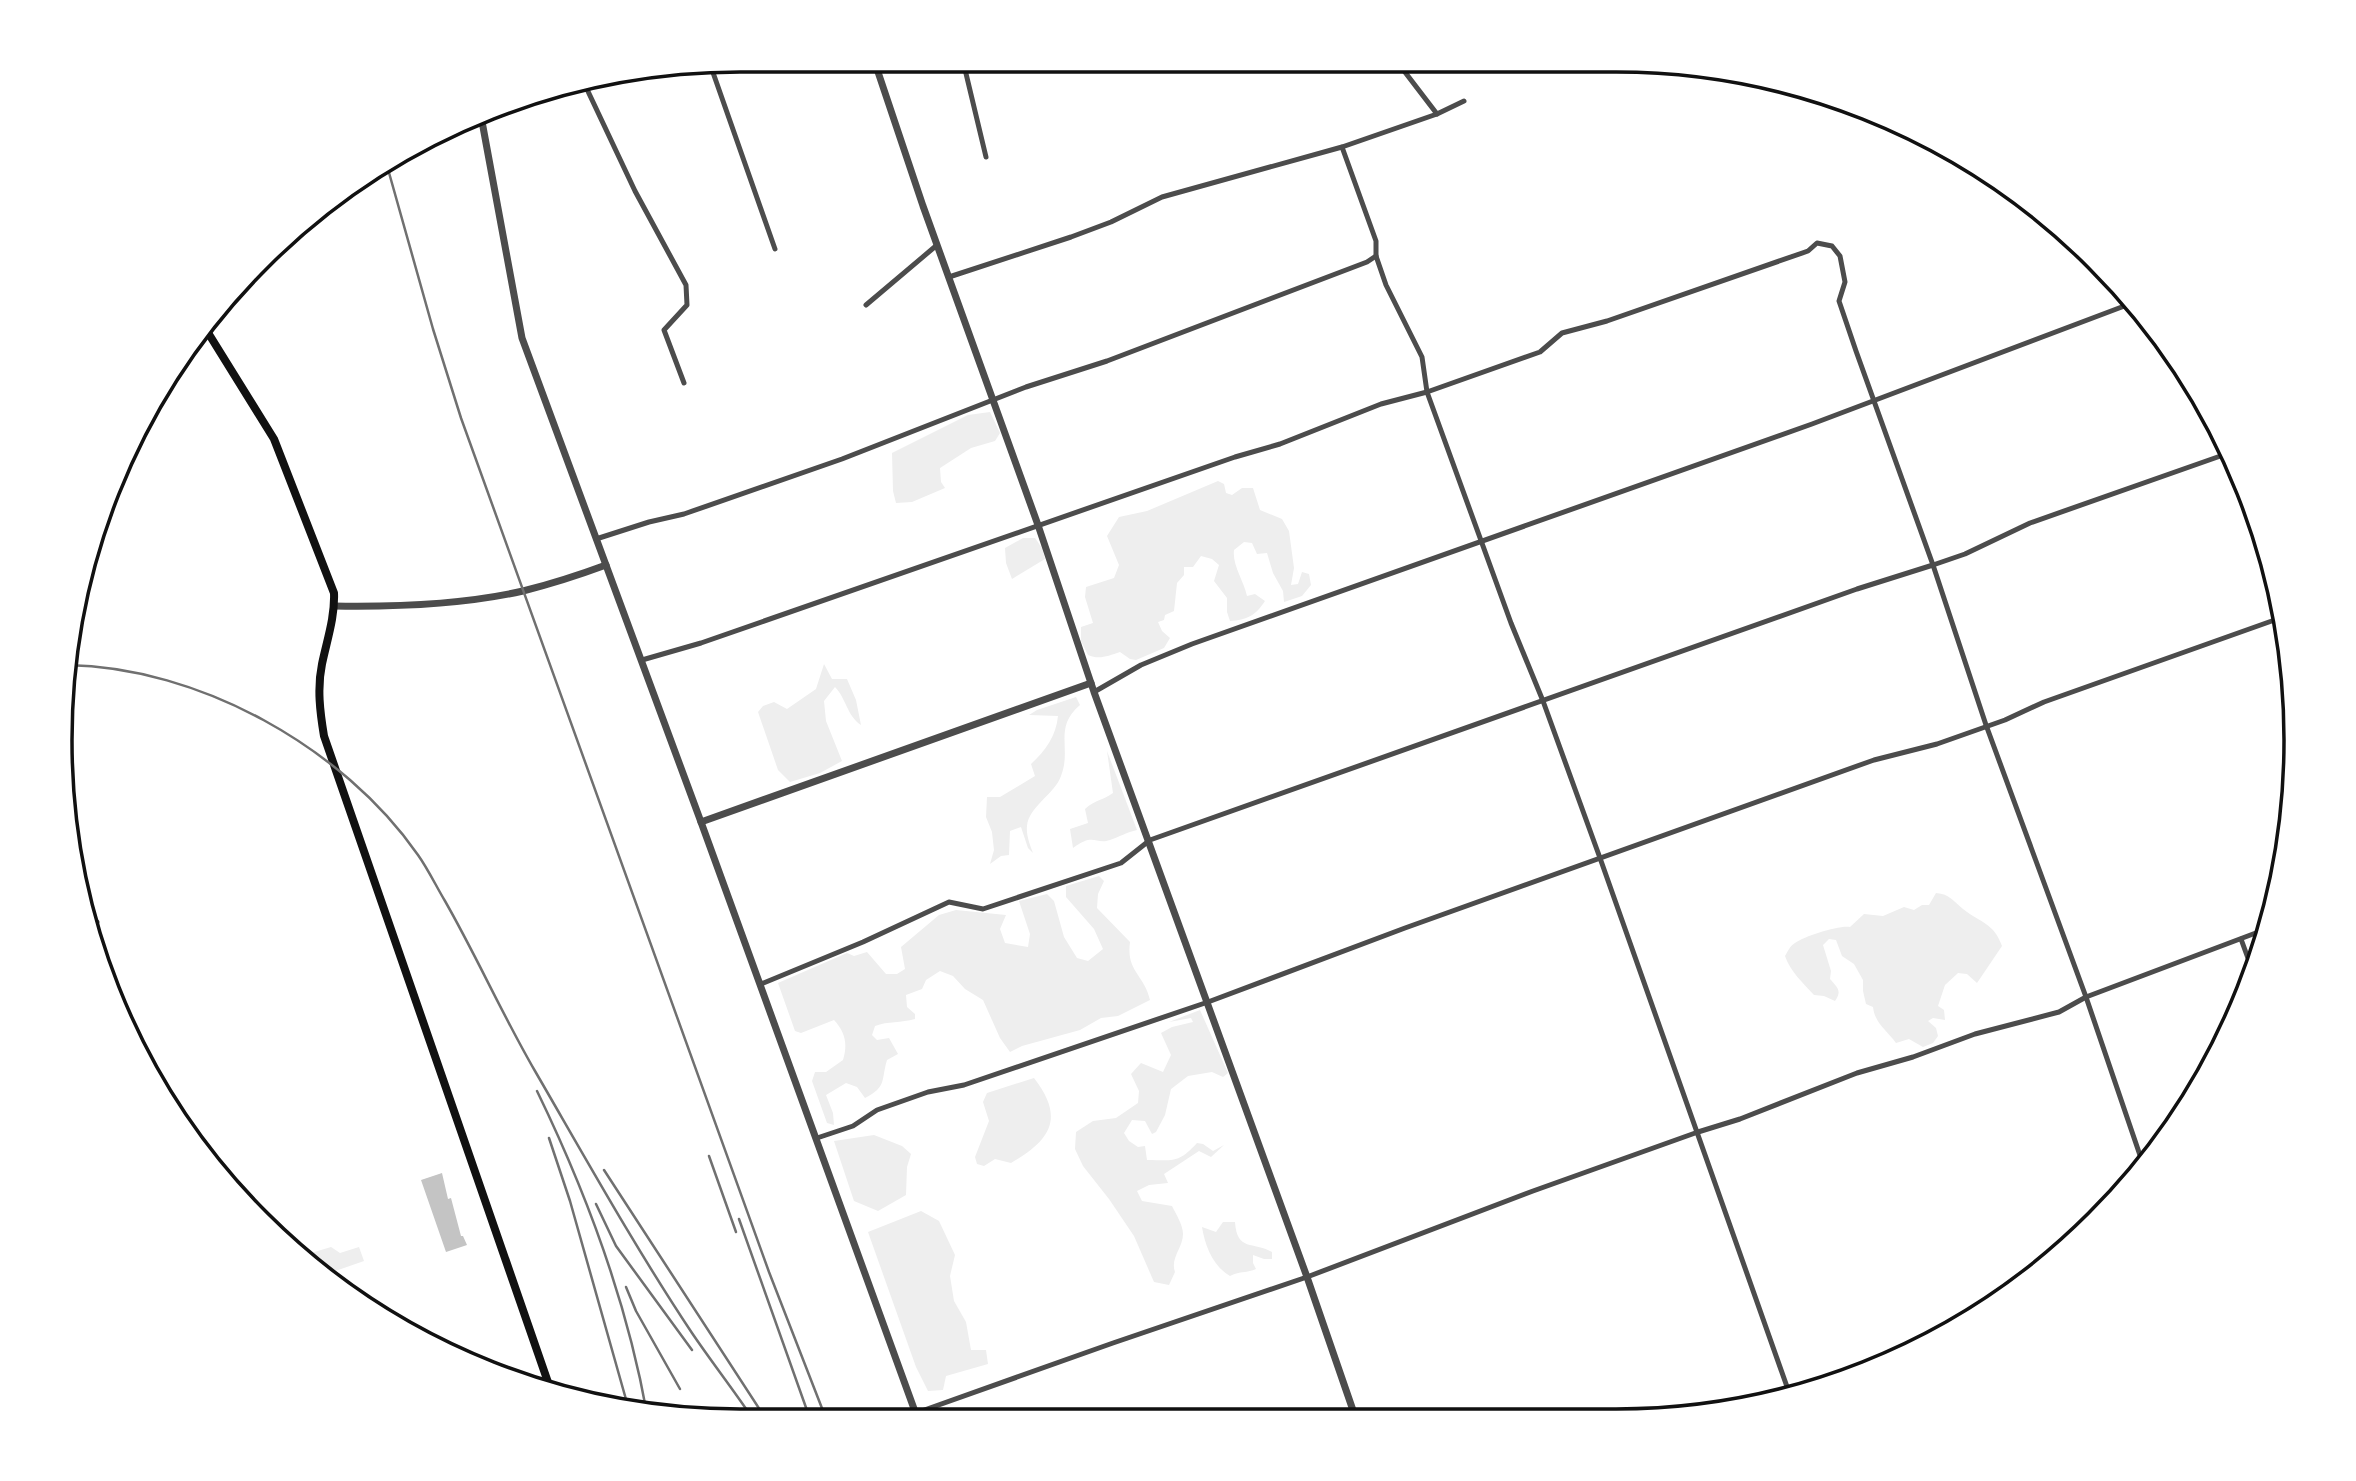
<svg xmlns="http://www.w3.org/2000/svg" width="2356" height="1481" font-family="'Work Sans',sans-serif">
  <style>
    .green { fill: #eee }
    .building { fill: #c4c4c4 }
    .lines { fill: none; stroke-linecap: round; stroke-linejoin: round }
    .minor { stroke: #4c4c4c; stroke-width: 5 }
    .tertiary { stroke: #4c4c4c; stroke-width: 7 }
    .secondary { stroke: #111; stroke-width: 8 }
    .rail { stroke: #707070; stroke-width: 2.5 }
    .rim { fill: none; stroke: #111; stroke-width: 3.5 }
  </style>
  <rect width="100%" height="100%" fill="#fff"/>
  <g class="green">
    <path d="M990 412 1000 433 995 441 971 448 940 468 941 482 945 488 912 502 896 503 893 491 892 453 968 415Z"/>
    <path d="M1218 481 1224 484 1226 493 1232 495 1242 488H1253L1260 510 1282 519 1289 531 1294 568 1291 585 1298 584 1302 572 1309 574 1311 585 1302 596 1284 602 1283 591 1273 573 1267 553 1257 554 1252 543 1244 542 1234 550C1232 565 1244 581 1247 596L1255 594 1265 601C1256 615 1247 620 1230 621L1227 612V598L1214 581 1219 565 1212 559 1201 556 1193 567H1184V575L1177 583 1174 611 1165 615 1164 620 1158 622 1162 631 1170 638 1164 648 1136 660 1130 659 1120 652C1108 656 1099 660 1088 655L1081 641V627L1093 623 1085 597 1086 587 1114 578 1119 565 1107 536 1119 517 1147 511Z"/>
    <path d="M1023 538H1035L1042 548 1045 559 1012 579 1006 563 1005 548Z"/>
    <path d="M824 664 832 679H847L856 700 861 725C847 716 846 698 835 687L824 701 826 721 842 761 820 773 790 782 778 770 758 712 763 706 774 702 787 709 816 689Z"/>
    <path d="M1076 697 1080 705C1053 728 1072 748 1061 776 1055 794 1029 806 1027 826 1026 835 1030 845 1033 853L1028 848 1021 827 1010 831 1009 855 1001 856 990 864 994 850 992 832 986 817 987 797H1000L1035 776 1031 764C1046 750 1056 736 1058 716L1029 715 1037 710Z"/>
    <path d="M1107 751 1137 830C1127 832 1119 837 1110 840 1095 845 1094 832 1073 848L1070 829 1088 823 1085 809C1096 799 1102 801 1113 793Z"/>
    <path d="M1099 876 1104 881 1098 894 1097 908 1130 942C1126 972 1144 974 1150 1000L1118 1016 1101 1018 1080 1030 1022 1046 1010 1052 1000 1038 983 1000 965 989 953 976 940 971 926 980 922 989 906 995 907 1007 915 1014V1019C901 1023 888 1021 875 1026L872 1035 877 1040 889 1038 898 1054 887 1060C881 1080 887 1087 865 1098L857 1087 846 1083 826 1095 833 1113 834 1125 827 1123 812 1081 815 1072H826L843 1060C848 1044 845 1032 834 1020L801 1033 795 1031 778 983 847 953 854 956 867 952 886 974H897L905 969 901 947 939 915 956 910 1006 915 1000 929 1005 943 1028 947 1030 934 1019 901 1047 894 1054 901 1064 937 1077 958 1088 961 1103 949 1094 929 1066 897V886Z"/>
    <path d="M1936 893C1950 894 1953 901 1963 909 1981 923 1994 923 2002 946L1977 983 1967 974 1958 973 1945 985 1938 1006 1944 1010 1945 1020 1933 1018 1928 1021 1936 1028 1938 1036 1933 1043 1923 1047 1909 1039 1896 1043C1887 1030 1875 1024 1873 1007L1866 1004 1863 991V980L1854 964 1842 956 1836 940 1829 939 1823 945 1831 971 1830 979C1838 988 1842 991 1835 1001L1824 996 1814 995C1803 983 1790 971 1785 956 1788 951 1790 946 1795 943 1805 936 1839 925 1850 927L1864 914 1883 916 1904 907 1914 910 1922 905H1929Z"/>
    <path d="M1200 1010 1228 1073 1223 1077 1212 1072 1188 1076 1171 1089 1165 1115 1156 1132 1152 1134 1145 1121 1132 1120 1124 1133 1129 1141 1138 1147 1145 1146 1147 1160C1173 1160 1178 1164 1197 1143L1203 1144 1213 1151 1224 1145 1211 1157 1199 1151 1164 1174 1168 1183 1149 1185 1137 1191 1142 1201 1172 1206C1176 1214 1183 1225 1183 1234 1183 1248 1170 1258 1175 1272L1169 1285 1154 1282 1134 1236 1109 1199 1083 1166 1075 1149 1076 1132 1093 1121 1116 1118 1138 1103 1139 1091 1131 1074 1141 1063 1163 1072 1171 1055 1161 1033 1172 1027 1193 1022 1191 1018 1169 1022Z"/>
    <path d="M1034 1078C1065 1118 1051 1140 1011 1163L995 1159 984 1166 977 1164 975 1157 989 1121 983 1102 987 1093Z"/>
    <path d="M874 1135 902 1146 911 1154 907 1167 906 1195 878 1211 854 1201 834 1141Z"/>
    <path d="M921 1211 939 1221 955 1255 950 1276 954 1301 966 1322 971 1350H986L988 1364 946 1376 943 1390 928 1391 916 1367 868 1232Z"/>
    <path d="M1223 1222H1235C1237 1252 1253 1241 1272 1252V1259H1264L1253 1255V1263L1256 1269C1247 1273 1240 1271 1230 1276 1213 1266 1205 1246 1202 1227L1216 1232Z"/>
    <path d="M331 1247 340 1253 359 1247 364 1261 321 1276 307 1263 306 1258 311 1253Z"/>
  </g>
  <path class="building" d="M442 1173 448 1199 451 1198 461 1236H463L467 1245 446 1252 421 1180Z"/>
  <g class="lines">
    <g class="minor">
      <path d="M963 61 986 157"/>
      <path d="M1398 63 1437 114"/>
      <path d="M710 64 775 249"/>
      <path d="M585 85 635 191 686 285 687 305 664 330 684 383"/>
      <path d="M1342 147 1376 241V256L1386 285 1422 357 1427 392 1511 623 1543 701 1600 858 1791 1398"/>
      <path d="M949 277 1071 237 1111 222 1162 197 1342 147 1437 114 1464 101"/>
      <path d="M866 305 937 245"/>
      <path d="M596 539 649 522 684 514 842 459 1026 387 1107 361 1367 262 1376 256"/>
      <path d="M642 660 701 643 1235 457 1280 444 1381 404 1427 392 1540 352 1562 333 1607 321 1808 251 1817 243 1832 246 1840 256 1845 282 1839 301 1856 351 1933 565 1986 725 2086 997 2144 1167"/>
      <path d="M1094 692 1141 665 1192 644 1812 424 2135 302"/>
      <path d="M86 925 97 922"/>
      <path d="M2241 939 2253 972"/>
      <path d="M761 984 863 942 949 902 983 909 1121 863 1150 840 1857 589 1933 565 1965 554 2030 523 2229 453"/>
      <path d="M149 1063 150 1062"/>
      <path d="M817 1138 853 1126 877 1110 928 1092 964 1085 1208 1002 1405 928 1874 760 1937 744 2005 720 2044 702 2283 617"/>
      <path d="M916 1413 1113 1343 1307 1277 1533 1191 1698 1132 1740 1119 1857 1073 1913 1057 1975 1034 2059 1012 2086 997 2269 928"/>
    </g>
    <g class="tertiary">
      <path d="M874 60 923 206 1038 525 1094 692 1307 1277 1356 1419"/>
      <path d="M481 116 522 338 701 822 917 1417"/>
      <path d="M334 606C393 607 466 604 523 591 551 584 579 575 606 565"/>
      <path d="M701 822 1091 683"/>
    </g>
    <path class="secondary" d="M202 323 274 439 334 593C335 617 327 640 322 664 317 688 320 712 324 736L550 1388"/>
    <g class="rail">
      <path d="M386 162 433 329 461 418 769 1272 825 1416"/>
      <path d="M67 665C199 667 343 747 418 855 428 869 436 886 445 901 477 957 503 1016 535 1071 586 1159 636 1249 692 1333 711 1361 732 1388 751 1416"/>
      <path d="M537 1091C587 1194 627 1302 647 1414"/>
      <path d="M549 1138 570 1201 629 1410"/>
      <path d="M709 1156 736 1232"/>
      <path d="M604 1170 764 1416"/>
      <path d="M596 1204 616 1246 692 1350"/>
      <path d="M739 1219 809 1416"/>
      <path d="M626 1287 636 1311 680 1389"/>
    </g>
  </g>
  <path d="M0 0H2356V1481H0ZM740 72H1616A668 668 0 0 1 2284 740V741A668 668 0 0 1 1616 1409H740A668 668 0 0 1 72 741V740A668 668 0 0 1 740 72Z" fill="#fff" fill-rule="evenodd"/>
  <path class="rim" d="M740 72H1616A668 668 0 0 1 2284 740V741A668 668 0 0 1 1616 1409H740A668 668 0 0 1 72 741V740A668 668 0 0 1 740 72Z"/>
</svg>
